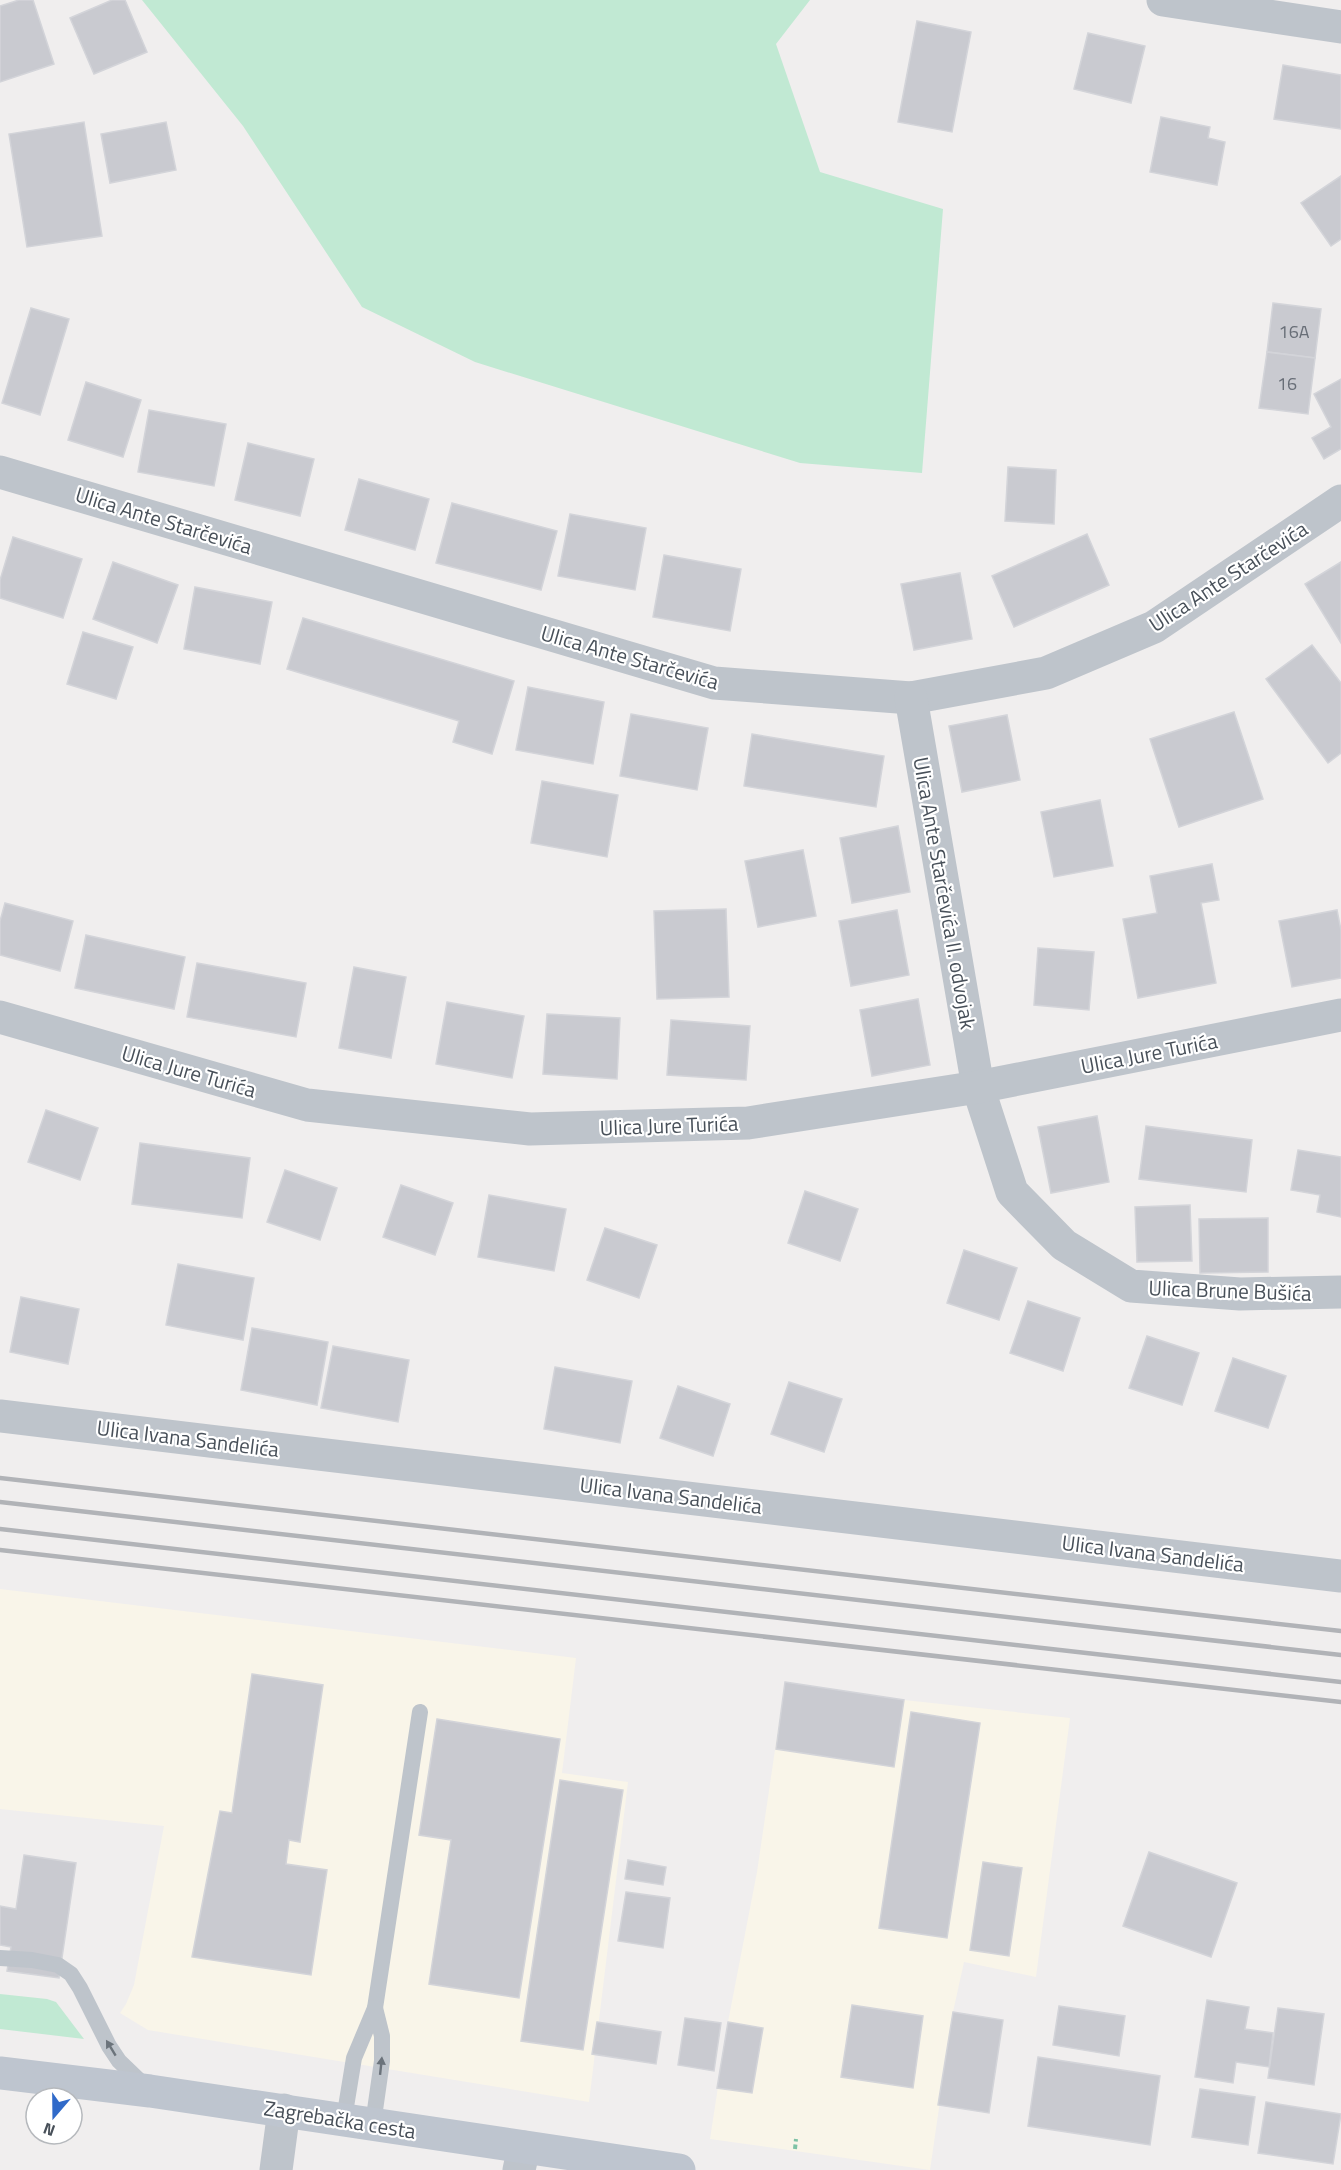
<svg xmlns="http://www.w3.org/2000/svg" width="1341" height="2170" font-family="'Titillium Web',sans-serif">
  <style>
    .commercial { fill: #f9f5e9 }
    .green { fill: #c1e9d3 }
    .building { fill: #c9cad0; stroke: #d3d4d9; stroke-width: 1.5 }
    .lines { fill: none; stroke-linecap: round; stroke-linejoin: round }
    .path { stroke: #7ec2a5; stroke-width: 4; stroke-dasharray: 4.5 3; stroke-linecap: butt }
    .service { stroke: #bec4cb; stroke-width: 16 }
    .minor { stroke: #bec4cb; stroke-width: 33 }
    .secondary { stroke: #bec5cf; stroke-width: 33 }
    .rail { stroke: #b1b3b7; stroke-width: 4.5 }
    .oneway { fill: #6b737b }
    .labels { text-anchor: middle; dominant-baseline: central; stroke-width: 4.5; stroke-linejoin: round; paint-order: stroke }
    .number-label { font-size: 18px; fill: #686e77 }
    .street-label { font-size: 21px; fill: #485059; stroke: #fff }
  </style>
  <rect width="100%" height="100%" fill="#f0eeee"/>
  <g class="commercial">
    <path d="M0 1589 576 1658 562 1773 628 1782 589 2102 148 2030 120 2013 126 2004 134 1985 164 1826 0 1809Z"/>
    <path d="M785 1682 904 1700 1070 1718 1036 1977 964 1962 953 2012 930 2170 710 2139 728 2022 757 1872Z"/>
  </g>
  <g class="green">
    <path d="M142 0H810L776 44 820 172 943 209 922 473 800 463 475 362 362 307 243 126Z"/>
    <path d="M0 1994 47 1999 56 2002 84 2039 0 2029Z"/>
  </g>
  <g class="building">
    <path d="M19 0H33L54 64 0 82V6Z"/>
    <path d="M112 0H125L147 52 94 74 70 18Z"/>
    <path d="M917 21 971 32 952 132 898 122Z"/>
    <path d="M1088 33 1145 46 1131 103 1074 89Z"/>
    <path d="M1283 65 1341 75V129L1274 119Z"/>
    <path d="M1161 117 1210 127 1208 138 1225 142 1217 185 1150 172Z"/>
    <path d="M84 122 102 236 27 247 9 134Z"/>
    <path d="M166 122 176 170 110 183 101 134Z"/>
    <path d="M1341 176V239L1331 246 1301 203Z"/>
    <path d="M1273 303 1321 309 1315 358 1267 352Z"/>
    <path d="M31 308 69 319 40 415 2 403Z"/>
    <path d="M1267 352 1315 358 1308 414 1259 408Z"/>
    <path d="M1341 379V449L1324 459 1312 438 1331 427 1314 394Z"/>
    <path d="M86 382 141 400 123 457 68 440Z"/>
    <path d="M149 410 226 424 214 486 138 472Z"/>
    <path d="M248 443 314 459 300 516 235 500Z"/>
    <path d="M1008 467 1056 470 1054 524 1005 521Z"/>
    <path d="M359 479 429 499 415 550 345 530Z"/>
    <path d="M452 503 557 531 541 590 436 563Z"/>
    <path d="M570 514 646 528 635 590 558 576Z"/>
    <path d="M1087 534 1109 585 1014 627 992 576Z"/>
    <path d="M13 537 82 559 63 618 0 598V580Z"/>
    <path d="M664 555 741 569 730 631 653 617Z"/>
    <path d="M113 562 178 585 157 643 93 619Z"/>
    <path d="M1341 562V643L1305 584Z"/>
    <path d="M960 573 972 639 914 650 901 584Z"/>
    <path d="M195 587 272 602 260 664 184 649Z"/>
    <path d="M303 618 514 681 492 754 453 742 459 721 287 669Z"/>
    <path d="M83 632 133 647 116 699 67 684Z"/>
    <path d="M1312 645 1341 683V753L1328 763 1266 679Z"/>
    <path d="M528 687 604 702 593 764 516 750Z"/>
    <path d="M1234 712 1263 799 1179 827 1150 739Z"/>
    <path d="M631 714 708 728 697 790 620 776Z"/>
    <path d="M1007 715 1020 780 962 792 949 726Z"/>
    <path d="M752 734 884 756 876 807 744 786Z"/>
    <path d="M542 781 618 795 607 857 531 843Z"/>
    <path d="M1100 800 1113 866 1054 877 1041 812Z"/>
    <path d="M898 826 910 892 852 903 840 838Z"/>
    <path d="M803 850 816 916 758 927 745 861Z"/>
    <path d="M1212 864 1219 900 1201 903 1216 983 1138 998 1123 919 1157 913 1150 876Z"/>
    <path d="M5 903 73 921 60 971 0 955V921Z"/>
    <path d="M726 909 729 997 657 999 654 911Z"/>
    <path d="M897 910 909 975 851 986 839 921Z"/>
    <path d="M1337 910 1341 930V978L1292 987 1279 921Z"/>
    <path d="M86 935 185 957 174 1009 75 988Z"/>
    <path d="M1038 948 1094 952 1089 1010 1034 1005Z"/>
    <path d="M197 963 306 983 296 1037 187 1017Z"/>
    <path d="M354 967 406 977 391 1058 339 1048Z"/>
    <path d="M918 999 930 1065 872 1076 860 1010Z"/>
    <path d="M447 1002 524 1016 512 1078 436 1064Z"/>
    <path d="M547 1014 620 1018 617 1079 543 1074Z"/>
    <path d="M671 1020 750 1026 746 1080 667 1075Z"/>
    <path d="M46 1110 98 1128 80 1180 28 1162Z"/>
    <path d="M1097 1116 1109 1182 1051 1193 1038 1127Z"/>
    <path d="M1146 1126 1252 1140 1246 1192 1139 1179Z"/>
    <path d="M140 1143 250 1158 242 1218 132 1204Z"/>
    <path d="M1298 1150 1341 1157V1217L1317 1212 1320 1195 1291 1190Z"/>
    <path d="M285 1170 337 1188 320 1240 267 1222Z"/>
    <path d="M401 1185 453 1203 435 1255 383 1237Z"/>
    <path d="M805 1191 858 1209 840 1261 788 1243Z"/>
    <path d="M489 1195 566 1209 554 1271 478 1257Z"/>
    <path d="M1190 1205 1192 1261 1137 1262 1135 1207Z"/>
    <path d="M1268 1218V1272L1200 1273 1199 1219Z"/>
    <path d="M605 1228 657 1245 639 1298 587 1280Z"/>
    <path d="M964 1250 1017 1268 999 1320 947 1303Z"/>
    <path d="M178 1264 254 1278 243 1340 166 1325Z"/>
    <path d="M21 1297 79 1309 68 1364 10 1352Z"/>
    <path d="M1028 1301 1080 1318 1063 1371 1010 1353Z"/>
    <path d="M252 1328 328 1342 317 1405 241 1390Z"/>
    <path d="M1147 1336 1199 1353 1182 1405 1129 1388Z"/>
    <path d="M333 1346 409 1360 398 1422 321 1408Z"/>
    <path d="M1233 1358 1286 1376 1268 1428 1215 1411Z"/>
    <path d="M555 1367 632 1381 620 1443 544 1429Z"/>
    <path d="M789 1382 842 1399 824 1452 771 1434Z"/>
    <path d="M678 1386 730 1404 713 1456 660 1438Z"/>
    <path d="M252 1674 323 1685 300 1842 289 1840 286 1864 327 1870 311 1975 192 1957 220 1811 232 1813Z"/>
    <path d="M785 1682 904 1700 894 1767 776 1749Z"/>
    <path d="M911 1712 980 1723 947 1938 879 1928Z"/>
    <path d="M437 1719 560 1739 519 1998 429 1984 451 1840 419 1835Z"/>
    <path d="M560 1780 623 1790 583 2050 521 2041Z"/>
    <path d="M1149 1852 1237 1883 1211 1957 1123 1926Z"/>
    <path d="M24 1855 76 1863 59 1978 7 1971 11 1947 0 1945V1906L16 1909Z"/>
    <path d="M628 1860 666 1867 663 1885 625 1879Z"/>
    <path d="M983 1862 1022 1868 1009 1956 970 1950Z"/>
    <path d="M626 1892 670 1898 663 1948 618 1941Z"/>
    <path d="M1207 2000 1249 2007 1245 2029 1273 2033 1269 2067 1236 2062 1233 2083 1195 2077Z"/>
    <path d="M852 2005 923 2016 913 2088 841 2077Z"/>
    <path d="M1059 2006 1125 2016 1119 2056 1053 2045Z"/>
    <path d="M1278 2008 1324 2014 1314 2085 1268 2078Z"/>
    <path d="M953 2012 1003 2020 989 2113 938 2105Z"/>
    <path d="M685 2018 721 2023 714 2071 678 2065Z"/>
    <path d="M597 2022 661 2032 656 2064 592 2054Z"/>
    <path d="M728 2022 763 2028 752 2093 717 2088Z"/>
    <path d="M1038 2057 1160 2076 1150 2145 1028 2126Z"/>
    <path d="M1200 2089 1255 2097 1248 2145 1192 2137Z"/>
    <path d="M1266 2102 1341 2114 1333 2164 1258 2153Z"/>
  </g>
  <g class="lines">
    <path class="path" d="M795 2149 796 2139"/>
    <g class="service">
      <path d="M0 1958 32 1960 58 1965 71 1974 80 1988 109 2046 119 2061 145 2086"/>
      <path d="M344 2119 354 2058 375 2008 420 1712"/>
      <path d="M373 2124 382 2061V2036L375 2008"/>
    </g>
    <g class="minor">
      <path d="M1163 0 1341 27"/>
      <path d="M0 472 714 683 911 698 1046 673 1154 627 1341 501"/>
      <path d="M911 698 978 1087 1012 1192 1064 1245 1131 1286 1240 1294 1341 1292"/>
      <path d="M0 1017 307 1105 530 1129 748 1123 978 1087 1341 1015"/>
      <path d="M0 1416 1341 1576"/>
      <path d="M276 2170 284 2110"/>
      <path d="M519 2170 524 2147"/>
    </g>
    <path class="secondary" d="M0 2073 150 2091 679 2170"/>
    <g class="rail">
      <path d="M0 1478 1341 1631"/>
      <path d="M0 1502 1341 1655"/>
      <path d="M0 1529 1341 1682"/>
      <path d="M0 1550 1341 1702"/>
    </g>
  </g>
  <defs><path id="oneway-solid" d="M-6-.8H1V-3.2L6.5 0L1 3.2V.8H-6Z" transform="scale(1.5)"/></defs>
  <g class="oneway">
    <use href="#oneway-solid" transform="translate(111 2048) rotate(-121)"/>
    <use href="#oneway-solid" transform="translate(381 2066) rotate(-84)"/>
  </g>
  <g class="labels">
    <g class="number-label">
      <text x="1294" y="331">16A</text>
      <text x="1287" y="383">16</text>
    </g>
    <g class="street-label">
      <text transform="translate(164 520) rotate(17)">Ulica Ante Starčevića</text>
      <text transform="translate(1228 576) rotate(-33)">Ulica Ante Starčevića</text>
      <text transform="translate(630 657) rotate(16)">Ulica Ante Starčevića</text>
      <text transform="translate(945 893) rotate(80)">Ulica Ante Starčevića II. odvojak</text>
      <text transform="translate(1149 1053) rotate(-11)">Ulica Jure Turića</text>
      <text transform="translate(189 1071) rotate(16)">Ulica Jure Turića</text>
      <text transform="translate(669 1125) rotate(-2)">Ulica Jure Turića</text>
      <text transform="translate(1230 1290) rotate(2)">Ulica Brune Bušića</text>
      <text transform="translate(188 1438) rotate(7)">Ulica Ivana Sandelića</text>
      <text transform="translate(671 1495) rotate(7)">Ulica Ivana Sandelića</text>
      <text transform="translate(1153 1553) rotate(7)">Ulica Ivana Sandelića</text>
      <text transform="translate(340 2119) rotate(9)">Zagrebačka cesta</text>
    </g>
  </g>
  <g transform="translate(54 2116) rotate(200)"><circle r="28" fill="#ffffff" stroke="#b6b9bd" stroke-width="1.5"/>
  <path d="M0-4.5L10 22L0 15L-10 22Z" fill="#306ac9"/>
  <text y="-9" font-size="16" font-weight="bold" text-anchor="middle" fill="#485059">N</text>
  </g>
</svg>
